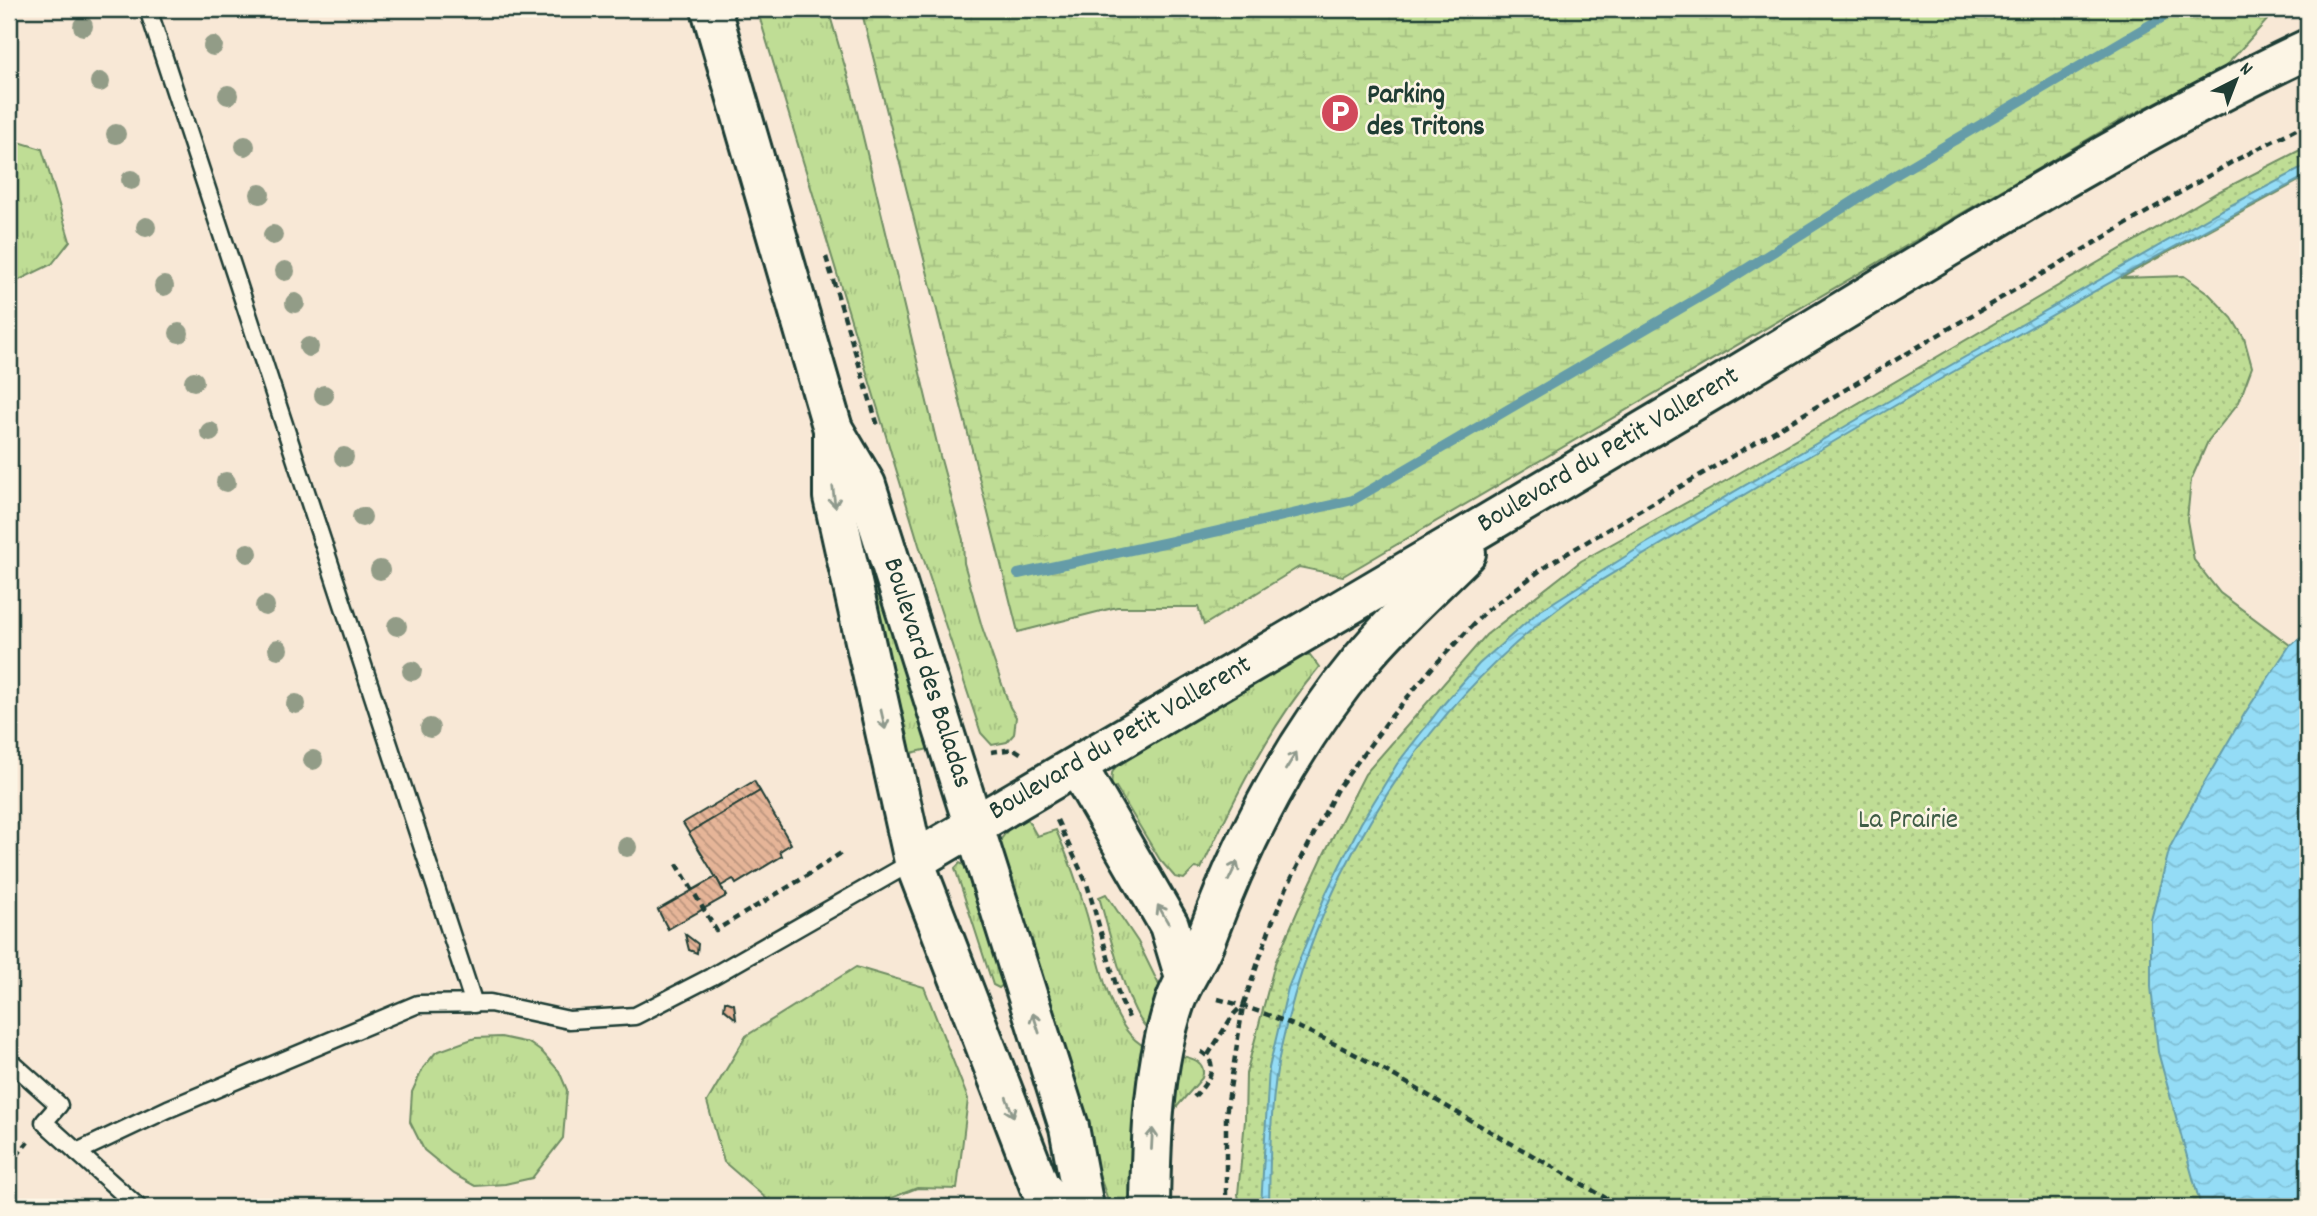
<svg xmlns="http://www.w3.org/2000/svg" width="2317" height="1216" font-family="Dekko,sans-serif">
  <style>
    .grass { fill: url(#grass-tufts); stroke: #6f8d64; stroke-width: 2 }
    .wetland { fill: url(#wetland-marsh); stroke: #6f8d64; stroke-width: 2 }
    .park { fill: url(#park-dots); stroke: #6f8d64; stroke-width: 2 }
    .water { fill: url(#water-waves); stroke: #659ca8; stroke-width: 2 }
    .lines { fill: none; stroke-linecap: round; stroke-linejoin: round }
    .stream { stroke: #659ca8; stroke-width: 10 }
    .building { fill: url(#building-back-hatch); stroke: #1f3d34; stroke-width: 2 }
    .service-casing { stroke: #1f3d34; stroke-width: 21 }
    .secondary-casing { stroke: #1f3d34; stroke-width: 44 }
    .path { stroke: #1f3d34; stroke-width: 4.5; stroke-dasharray: 7 5; stroke-linecap: butt }
    .service { stroke: #fcf5e5; stroke-width: 16 }
    .secondary { stroke: #fcf5e5; stroke-width: 38 }
    .tree { fill: #929c87 }
    .oneway { stroke: #8e998c }
    .labels { text-anchor: middle; dominant-baseline: central; stroke-width: 5; stroke-linejoin: round; paint-order: stroke }
    .poi-label { font-size: 28px; font-weight: bold; fill: #1f3d34; stroke: #fcf5e5; text-anchor: start }
    .street-label { font-size: 28px; fill: #1f3d34; stroke: #fcf5e5 }
    .park-label { font-size: 28px; fill: #3f5d47; stroke: #fcf5e5 }
  </style>
  <defs>
    <pattern id="grass-tufts" width="24" height="20" patternUnits="userSpaceOnUse" patternTransform="scale(1.75)"><rect width="24" height="20" fill="#bfdd95"/><path d="M3 7l-1-3M5 7V3M7 7l1-3M15 17l-1-3M17 17v-4M19 17l1-3" fill="none" stroke="#a4bf81"/></pattern>
    <pattern id="wetland-marsh" width="20" height="14" patternUnits="userSpaceOnUse" patternTransform="scale(1.75)"><rect width="20" height="14" fill="#bfdd95"/><path d="M1 5h8M5 5V1M11 12h8M15 12V8" fill="none" stroke="#a4bf81"/></pattern>
    <pattern id="park-dots" width="8" height="8" patternUnits="userSpaceOnUse" patternTransform="scale(1.75)"><rect width="8" height="8" fill="#bfdd95"/><path d="M2 2h.1M6 6h.1" fill="none" stroke="#a4bf81" stroke-width="1.8" stroke-linecap="round"/></pattern>
    <pattern id="water-waves" width="16" height="10" patternUnits="userSpaceOnUse" patternTransform="scale(1.75)"><rect width="16" height="10" fill="#94dcf6"/><path d="M0 5q4-4 8 0t8 0" fill="none" stroke="#7fbed4"/></pattern>
    <pattern id="building-back-hatch" width="6" height="6" patternUnits="userSpaceOnUse" patternTransform="scale(1.75)"><rect width="6" height="6" fill="#e6b598"/><path d="M-1 5l2 2M0 0l6 6M5-1l2 2" fill="none" stroke="#ba947d"/></pattern>
  </defs>
  <rect width="100%" height="100%" fill="#f8e8d6"/>
  <filter id="ink" filterUnits="userSpaceOnUse"><feTurbulence type="fractalNoise" baseFrequency=".0143" numOctaves="2"/><feDisplacementMap in="SourceGraphic" scale="14" xChannelSelector="R" yChannelSelector="G"/><feConvolveMatrix kernelMatrix="1 2 1 2 8 2 1 2 1" color-interpolation-filters="sRGB"/></filter>
  <g filter="url(#ink)">
    <g class="grass">
      <path d="M757 9H828L851 87 940 456 963 540 964 563 982 627 1010 707 1016 717 1014 734 1007 742 992 745 981 733 919 545Z"/>
      <path d="M9 139 42 149 70 241 52 264 9 285Z"/>
      <path d="M882 582 933 748 911 753 873 583Z"/>
      <path d="M1303 654 1310 655 1319 667C1269 727 1234 799 1201 869L1195 868 1184 879 1175 877 1160 860 1116 787 1111 789 1112 773 1117 764Z"/>
      <path d="M1025 815 1037 836 1056 830C1068 857 1078 884 1086 912 1098 950 1108 1036 1151 1049L1141 1207H1111L1108 1200 1084 1131 999 842 1010 827Z"/>
      <path d="M960 863 966 867 1004 984 999 988 993 985 955 868Z"/>
      <path d="M1106 894 1138 942 1162 991 1149 1030C1127 1014 1108 925 1099 897Z"/>
      <path d="M856 967 924 987 968 1099 957 1189 917 1188 868 1207H776L724 1162 707 1102 746 1036Z"/>
      <path d="M501 1037 529 1043 543 1053 559 1071 567 1090 563 1138 532 1178 505 1184 475 1186 453 1174 424 1150 410 1122 412 1092 423 1068 436 1052 475 1038Z"/>
      <path d="M1173 1054C1187 1057 1208 1059 1202 1078L1168 1117Z"/>
    </g>
    <path class="wetland" d="M861 9H2277L2225 67 2116 123 1343 576 1299 567 1204 625 1198 607H1117L1018 632Z"/>
    <path class="park" d="M2308 146V176L2121 278 2184 276 2208 293 2232 318 2244 338 2252 367 2239 402 2208 441 2191 480 2187 520 2194 560 2220 593 2290 645 2308 634V1207H1240L1238 1194 1245 1120 1246 1074 1275 963 1298 910 1324 854 1365 774 1486 635 1581 561 1729 479 2218 192Z"/>
    <g class="water">
      <path d="M2308 165V175C2059 306 1816 451 1575 596 1427 702 1322 866 1282 1043 1270 1096 1270 1154 1269 1207H1261L1269 1068 1288 988 1327 891 1361 823 1397 764 1442 706 1479 664 1538 612 1645 544 1904 392 2216 213Z"/>
      <path d="M2308 634V1207H2201L2158 1052 2151 987V920L2170 847 2203 785 2245 713 2290 645Z"/>
    </g>
    <g class="lines">
      <path class="stream" d="M1018 574 1201 535 1353 500 1719 286 1892 177 2170 13"/>
    </g>
    <g class="building">
      <path d="M754 781 760 791 689 833 683 823Z"/>
      <path d="M760 791 791 844 780 851 782 856 736 884 733 879 721 886 689 833Z"/>
      <path d="M716 877 726 896 668 929 658 910Z"/>
      <path d="M685 934 698 944 697 953 689 950Z"/>
      <path d="M725 1001 734 1004 736 1019 724 1009Z"/>
    </g>
    <g class="lines">
      <defs>
        <g id="service">
          <path d="M148 9 474 1004"/>
          <path d="M9 1060 59 1105 44 1122 138 1207"/>
          <path d="M77 1152 168 1109 418 1004 490 1003 569 1020 635 1016 711 977 914 861"/>
        </g>
        <g id="secondary">
          <path id="s1" d="M711 9 833 429 866 485 1069 1127 1084 1207"/>
          <path d="M833 429V497L914 861 1040 1187 1058 1207"/>
          <path d="M1077 766 1169 925 1185 978"/>
          <path id="s2" d="M914 861C1185 702 1455 544 1724 383 1916 268 2105 145 2308 49"/>
          <path d="M1150 1207C1151 1140 1153 1067 1175 1002 1183 979 1199 959 1207 936 1244 836 1294 741 1362 659 1393 621 1431 588 1466 553"/>
        </g>
      </defs>
      <use href="#service" class="service-casing"/>
      <use href="#secondary" class="secondary-casing"/>
      <g class="path">
        <path d="M826 257 878 426"/>
        <path d="M991 752 1014 749 1022 754"/>
        <path d="M1057 820 1087 884 1120 999 1131 1022"/>
        <path d="M677 864 716 930 800 880 841 853"/>
        <path d="M1218 999C1306 1022 1385 1070 1463 1116 1515 1146 1569 1175 1620 1207"/>
        <path d="M1208 1055 1233 1015 1242 1006"/>
        <path d="M1194 1097C1207 1083 1223 1064 1200 1051"/>
        <path d="M9 1165 28 1142"/>
        <path d="M1226 1207V1114L1243 1006 1271 925 1287 887 1336 791 1390 718 1432 668 1486 611 1549 564 2232 162 2308 123"/>
      </g>
      <use href="#service" class="service"/>
      <use href="#secondary" class="secondary"/>
    </g>
    <g class="tree">
      <circle cx="83" cy="26" r="10"/>
      <circle cx="213" cy="46" r="10"/>
      <circle cx="100" cy="82" r="10"/>
      <circle cx="228" cy="95" r="10"/>
      <circle cx="116" cy="134" r="10"/>
      <circle cx="245" cy="146" r="10"/>
      <circle cx="131" cy="180" r="10"/>
      <circle cx="260" cy="194" r="10"/>
      <circle cx="146" cy="227" r="10"/>
      <circle cx="273" cy="235" r="10"/>
      <circle cx="285" cy="271" r="10"/>
      <circle cx="164" cy="286" r="10"/>
      <circle cx="295" cy="303" r="10"/>
      <circle cx="179" cy="333" r="10"/>
      <circle cx="309" cy="347" r="10"/>
      <circle cx="194" cy="381" r="10"/>
      <circle cx="324" cy="395" r="10"/>
      <circle cx="210" cy="432" r="10"/>
      <circle cx="344" cy="457" r="10"/>
      <circle cx="226" cy="482" r="10"/>
      <circle cx="362" cy="517" r="10"/>
      <circle cx="248" cy="553" r="10"/>
      <circle cx="380" cy="570" r="10"/>
      <circle cx="265" cy="606" r="10"/>
      <circle cx="397" cy="626" r="10"/>
      <circle cx="278" cy="649" r="10"/>
      <circle cx="412" cy="671" r="10"/>
      <circle cx="296" cy="704" r="10"/>
      <circle cx="430" cy="728" r="10"/>
      <circle cx="313" cy="760" r="10"/>
      <circle cx="627" cy="847" r="10"/>
    </g>
    <defs><path id="oneway-shaft" d="M-6 0H5M1.5-3L5.5 0L1.5 3" fill="none" stroke-width="1.6" stroke-linecap="round" stroke-linejoin="round" transform="scale(1.75)"/></defs>
    <g class="oneway">
      <use href="#oneway-shaft" transform="translate(834 497) rotate(83)"/>
      <use href="#oneway-shaft" transform="translate(883 719) rotate(77)"/>
      <use href="#oneway-shaft" transform="translate(1291 761) rotate(-58)"/>
      <use href="#oneway-shaft" transform="translate(1233 871) rotate(-65)"/>
      <use href="#oneway-shaft" transform="translate(1163 914) rotate(-120)"/>
      <use href="#oneway-shaft" transform="translate(1036 1023) rotate(-108)"/>
      <use href="#oneway-shaft" transform="translate(1010 1107) rotate(69)"/>
      <use href="#oneway-shaft" transform="translate(1152 1139) rotate(-87)"/>
    </g>
  </g>
  <defs>
    <symbol id="parking-disc" viewBox="-11 -11 22 22"><circle r="9.5" fill="#d1495b" stroke="#fcf5e5"/><path d="M-3.5-5.5H1a3.5 3.5 0 0 1 0 7H-1V5.5H-3.5ZM-1-3.4V-.6H.8a1.4 1.4 0 0 0 0-2.8Z" fill="#fff"/></symbol>
  </defs>
  <g fill-rule="evenodd">
    <use href="#parking-disc" x="1318" y="91" width="44" height="44"/>
  </g>
  <g class="labels">
    <g class="poi-label">
      <text x="1367" y="97">Parking<tspan x="1367" dy="32">des Tritons</tspan></text>
    </g>
    <g class="street-label">
      <text stroke="none"><textPath href="#s2" startOffset="807">Boulevard du Petit Vallerent</textPath></text>
      <text stroke="none"><textPath href="#s1" startOffset="700">Boulevard des Baladas</textPath></text>
      <text stroke="none"><textPath href="#s2" startOffset="240">Boulevard du Petit Vallerent</textPath></text>
    </g>
    <g class="park-label">
      <text x="1908" y="822">La Prairie</text>
    </g>
  </g>
  <rect width="2317" height="1216" fill="none" stroke="#fcf5e5" stroke-width="35"/>
  <rect x="18" y="18" width="2282" height="1181" fill="none" stroke="#1f3d34" stroke-width="2.5" filter="url(#ink)"/>
  <g transform="translate(2236 80) rotate(42)" stroke="#fcf5e5" stroke-width="5" paint-order="stroke">
  <path d="M0-5L12 26L0 18L-12 26Z" fill="#1f3d34"/>
  <text y="-10" font-size="19" font-weight="bold" text-anchor="middle" fill="#1f3d34">N</text>
  </g>
</svg>
